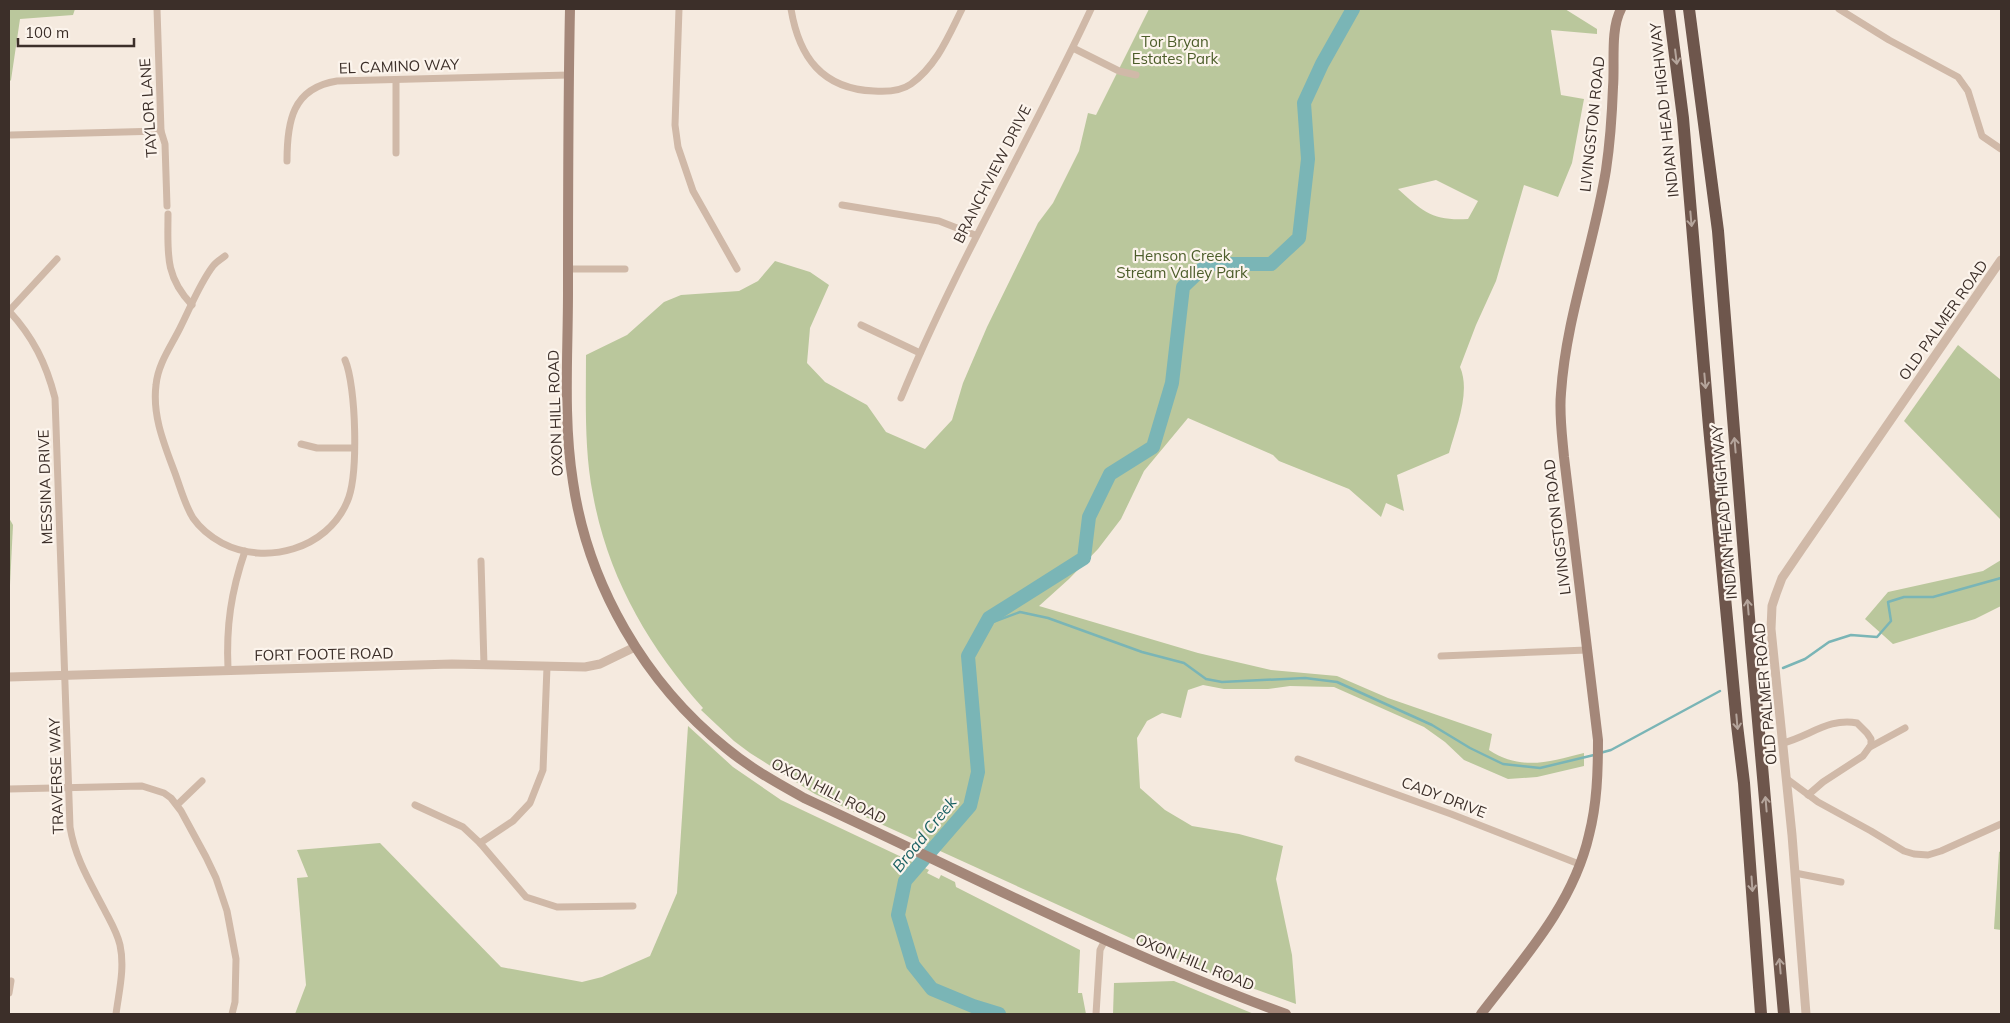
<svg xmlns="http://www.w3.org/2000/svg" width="2010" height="1023" font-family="Mulish,sans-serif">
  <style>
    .green { fill: #bac79c; fill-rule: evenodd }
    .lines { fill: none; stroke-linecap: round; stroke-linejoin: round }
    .stream { stroke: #7ab5b6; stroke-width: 2.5 }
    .river { stroke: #7ab5b6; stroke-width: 14 }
    .minor { stroke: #d0b9a8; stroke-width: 7 }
    .tertiary { stroke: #d0b9a8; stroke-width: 9 }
    .secondary { stroke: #a48779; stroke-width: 10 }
    .trunk { stroke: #6e564c; stroke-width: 12 }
    .oneway { stroke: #b5a59c }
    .labels { text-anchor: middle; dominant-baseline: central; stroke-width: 4.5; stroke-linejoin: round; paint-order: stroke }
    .park-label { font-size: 15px; fill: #4c5d2a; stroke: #fcf4ec }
    .street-label { font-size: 15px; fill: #3c2f29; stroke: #fcf4ec }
    .water-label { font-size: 16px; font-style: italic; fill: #196063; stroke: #fcf4ec }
  </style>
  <rect width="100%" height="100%" fill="#f5eadf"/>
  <g class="green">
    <path d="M9 9H75L73 15 20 19 11 80 9 82Z"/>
    <path d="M1149 9H1565L1597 29V34L1551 30 1561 95 1584 99 1572 163 1558 197 1524 185 1496 281 1476 325 1460 367C1471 392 1456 427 1449 453L1397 475 1404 511 1386 503 1381 517 1349 489 1279 461 1273 455 1188 418 1144 471 1121 519 1098 549 1069 579 1039 606 1198 653 1271 670 1337 676 1388 698 1492 734 1489 750C1521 771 1549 762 1584 753V766L1537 777 1508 779 1464 760 1445 742 1424 727 1334 687 1290 686 1268 689H1224L1203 685 1188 690 1181 718 1162 713 1147 721 1137 738 1140 788 1165 810 1192 826 1239 834 1283 846 1276 879 1292 955 1296 1004 1213 974 1146 945 815 794 750 753 734 741 701 710 703 708C648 646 608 577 593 495 584 449 586 401 586 355L627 335 664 302 681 295 739 291 758 281 775 261 810 272 829 285 810 328 807 363 825 382 867 405 886 432 925 449 952 420 963 383 987 327 1038 223 1053 203 1079 151 1088 113 1096 115ZM1436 180 1478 201 1468 219C1433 221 1423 212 1398 189Z"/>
    <path d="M1958 345 2001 380V520L1904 421Z"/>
    <path d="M9 518 13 525 9 605Z"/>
    <path d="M2001 560V606L1975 619 1893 644 1865 619 1888 592 1983 571Z"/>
    <path d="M688 726 733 767 781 800 929 870 927 873 939 879 941 875 955 882 956 887 1080 950 1078 993H1082L1086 1014H295L306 985 297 878 308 877 297 850 380 843 501 967 582 982 602 977 650 956 677 893Z"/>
    <path d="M2001 851V930L1994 929 1999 852Z"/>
    <path d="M1174 981 1254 1014H1256H1113L1114 983Z"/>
  </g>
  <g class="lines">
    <g class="stream">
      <path d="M985 625 1020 612 1048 618 1142 652 1184 663 1206 679 1222 682 1305 678 1337 682 1432 725 1470 748 1503 764 1540 768 1594 755"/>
      <path d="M1783 668 1805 659 1829 642 1851 635 1877 637 1891 621 1888 602 1904 597H1933L2001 578"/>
      <path d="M1600 753 1611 750 1720 691"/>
    </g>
    <path class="river" d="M999 1014 973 1006 932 989 913 965 898 915 905 881 970 806 978 772 968 656 989 618 1084 558 1089 517 1110 474 1153 447 1172 383 1183 287 1207 264H1271L1299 238 1308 159 1304 103 1322 64 1353 9"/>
    <g class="minor">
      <path d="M157 9 161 131 165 144 167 206"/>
      <path d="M679 9 675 125 678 147 693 191 737 269"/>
      <path d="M791 9C799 57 822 89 874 91 887 92 901 91 911 84 937 65 948 37 962 9"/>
      <path d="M1839 9 1889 40 1958 77 1968 91 1982 136 2001 149"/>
      <path d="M1073 48 1119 71 1136 75"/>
      <path d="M396 80V153"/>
      <path d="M11 135 161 131"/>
      <path d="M287 161C287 122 292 88 337 81L569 75"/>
      <path d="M842 205 939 221 975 235"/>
      <path d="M168 214C168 252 164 276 192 305"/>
      <path d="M225 256C221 259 216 262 213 266 200 283 191 306 181 326 172 345 158 363 156 385 152 417 165 446 176 476 181 490 185 505 193 518 200 528 211 537 222 543 266 566 327 549 347 502 359 476 356 385 345 360"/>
      <path d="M568 269H625"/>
      <path d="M9 311C33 337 46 363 55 398L70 827C75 858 90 882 104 909 110 921 117 932 120 945 125 968 119 991 116 1014"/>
      <path d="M9 311 57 259"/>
      <path d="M861 325 920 353"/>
      <path d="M901 398C956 264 1030 140 1091 9"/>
      <path d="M301 444 317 448H354"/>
      <path d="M481 561 484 665"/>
      <path d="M1441 656 1587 650"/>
      <path d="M228 669C226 626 231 592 245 551"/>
      <path d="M1783 743C1808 737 1830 717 1857 723L1867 733 1871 739V745L1863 756 1823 782 1808 795"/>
      <path d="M1870 747 1905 728"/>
      <path d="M1298 759 1451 814 1579 864"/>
      <path d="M1787 779 1818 802 1871 831 1904 851 1914 854 1928 855 1941 851 2001 824"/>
      <path d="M9 789 142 786 164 793 171 798 181 811 206 857 216 878 227 911 236 959 235 1002 232 1014"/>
      <path d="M177 805 202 781"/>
      <path d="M415 805 463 827 480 843 526 897 557 907 633 906"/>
      <path d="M480 843 513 821 530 803 543 770 547 667"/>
      <path d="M1795 873 1841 882"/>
      <path d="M9 993 11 981"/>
      <path d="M1096 1014 1100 950 1105 940"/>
    </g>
    <g class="tertiary">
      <path d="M9 677 452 664 585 667 600 664 635 647"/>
      <path d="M1806 1014 1792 835 1771 629 1772 606 1776 594 1782 578 1801 550 2001 260"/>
    </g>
    <g class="secondary">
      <path d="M570 9C568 103 568 198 568 292 568 355 563 419 573 482 588 585 645 683 726 748 750 768 777 783 804 798 964 872 1120 954 1286 1014"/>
      <path d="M1481 1014C1523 959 1573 905 1589 835 1597 804 1598 772 1598 740L1564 457C1562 435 1559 414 1561 393 1566 317 1594 245 1606 170 1610 143 1612 115 1613 87 1615 63 1610 30 1621 9"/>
    </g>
    <g class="trunk">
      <path d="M1669 9 1683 118 1709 427 1737 725 1744 783 1761 1014"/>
      <path d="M1689 9 1718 231 1751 642 1784 1014"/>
    </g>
  </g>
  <defs><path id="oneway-shaft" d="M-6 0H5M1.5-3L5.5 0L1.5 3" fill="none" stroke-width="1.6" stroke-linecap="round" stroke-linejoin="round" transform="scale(1.25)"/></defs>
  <g class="oneway">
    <use href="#oneway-shaft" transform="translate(1676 57) rotate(83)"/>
    <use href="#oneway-shaft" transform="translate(1691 219) rotate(85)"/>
    <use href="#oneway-shaft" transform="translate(1705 381) rotate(85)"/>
    <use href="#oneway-shaft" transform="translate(1735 445) rotate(-95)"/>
    <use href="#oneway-shaft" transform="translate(1748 607) rotate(-95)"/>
    <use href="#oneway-shaft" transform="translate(1737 722) rotate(85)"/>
    <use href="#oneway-shaft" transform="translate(1766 804) rotate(-95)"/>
    <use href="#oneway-shaft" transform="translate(1752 884) rotate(86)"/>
    <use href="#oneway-shaft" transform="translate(1780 966) rotate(-95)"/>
  </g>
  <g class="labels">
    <g class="park-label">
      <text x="1175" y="41">Tor Bryan<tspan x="1175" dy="17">Estates Park</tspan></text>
      <text x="1182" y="255">Henson Creek<tspan x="1182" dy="17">Stream Valley Park</tspan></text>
    </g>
    <g class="street-label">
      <text transform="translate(399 66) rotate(-2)">EL CAMINO WAY</text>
      <text transform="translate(148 108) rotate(-94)">TAYLOR LANE</text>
      <text transform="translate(1664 110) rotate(-96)">INDIAN HEAD HIGHWAY</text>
      <text transform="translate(1592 124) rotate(-84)">LIVINGSTON ROAD</text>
      <text transform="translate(992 174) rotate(-63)">BRANCHVIEW DRIVE</text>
      <text transform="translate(1943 320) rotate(-55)">OLD PALMER ROAD</text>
      <text transform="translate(555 413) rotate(-92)">OXON HILL ROAD</text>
      <text transform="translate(45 487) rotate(-92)">MESSINA DRIVE</text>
      <text transform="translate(1724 512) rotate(-95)">INDIAN HEAD HIGHWAY</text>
      <text transform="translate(1557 527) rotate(-97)">LIVINGSTON ROAD</text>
      <text transform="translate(324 654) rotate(-1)">FORT FOOTE ROAD</text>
      <text transform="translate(1765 694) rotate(-95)">OLD PALMER ROAD</text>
      <text transform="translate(56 776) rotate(-92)">TRAVERSE WAY</text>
      <text transform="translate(829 791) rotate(27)">OXON HILL ROAD</text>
      <text transform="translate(1444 797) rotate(21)">CADY DRIVE</text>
      <text transform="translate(1195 962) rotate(22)">OXON HILL ROAD</text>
    </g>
    <g class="water-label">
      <text transform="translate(924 834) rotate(-51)">Broad Creek</text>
    </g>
  </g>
  <rect width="2010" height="1023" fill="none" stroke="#3c2f29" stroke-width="20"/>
  <path d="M18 38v8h116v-8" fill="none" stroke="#3c2f29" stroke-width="2.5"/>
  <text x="25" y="38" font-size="15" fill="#3c2f29" stroke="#fcf4ec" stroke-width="4" paint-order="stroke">100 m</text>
</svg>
